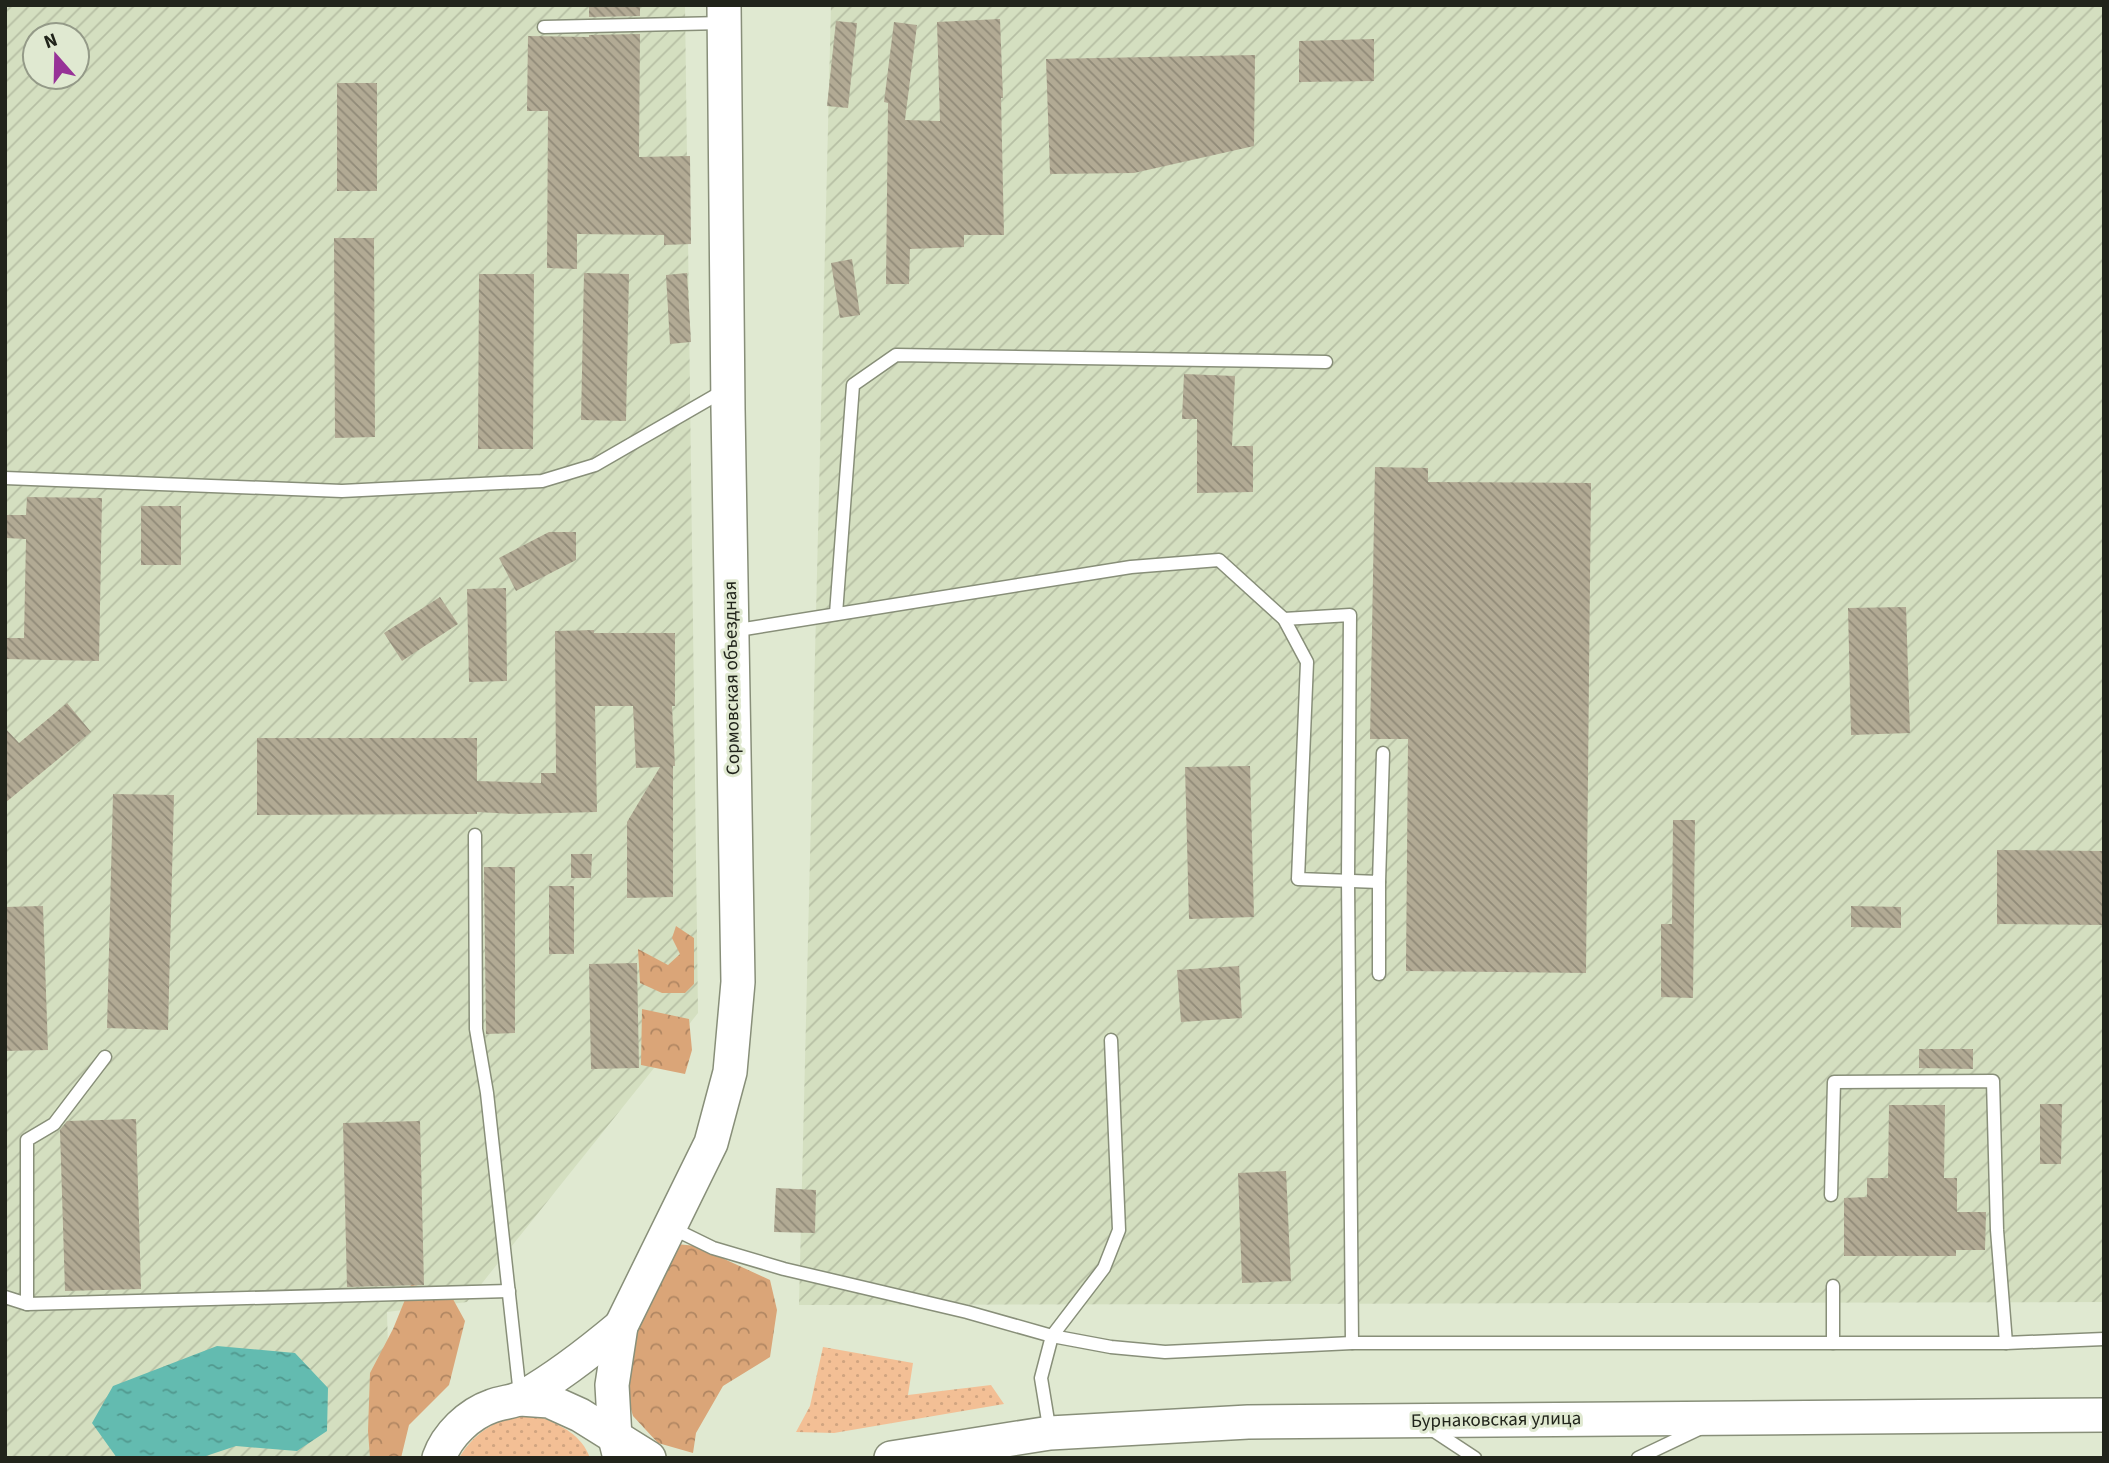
<svg xmlns="http://www.w3.org/2000/svg" width="2109" height="1463" font-family="'Source Sans 3',sans-serif">
  <style>
    .industrial { fill: url(#industrial-furrows); fill-rule: evenodd }
    .grass { fill: url(#grass-dots) }
    .forest { fill: url(#forest-crowns) }
    .water { fill: url(#water-ripples) }
    .building { fill: url(#building-back-hatch) }
    .lines { fill: none; stroke-linecap: round; stroke-linejoin: round }
    .lane-casing { stroke: #888f79; stroke-width: 15 }
    .secondary-casing { stroke: #888f79; stroke-width: 36 }
    .lane { stroke: #fff; stroke-width: 12 }
    .secondary { stroke: #fff; stroke-width: 33 }
    .labels { text-anchor: middle; dominant-baseline: central; stroke-width: 6; stroke-linejoin: round; paint-order: stroke }
    .street-label { font-size: 19px; fill: #21241b; stroke: #e0e9d1 }
  </style>
  <defs>
    <pattern id="industrial-furrows" width="10" height="10" patternUnits="userSpaceOnUse" patternTransform="scale(1.75)"><rect width="10" height="10" fill="#d4dfc0"/><path d="M-1 1l2-2M0 10L10 0M9 11l2-2" fill="none" stroke="#b6bfa4"/></pattern>
    <pattern id="grass-dots" width="8" height="8" patternUnits="userSpaceOnUse" patternTransform="scale(1.75)"><rect width="8" height="8" fill="#f3bf95"/><path d="M2 2h.1M6 6h.1" fill="none" stroke="#d0a480" stroke-width="1.8" stroke-linecap="round"/></pattern>
    <pattern id="forest-crowns" width="20" height="18" patternUnits="userSpaceOnUse" patternTransform="scale(1.75)"><rect width="20" height="18" fill="#daa578"/><path d="M2 6a3 3 0 1 1 6 0M12 15a3 3 0 1 1 6 0" fill="none" stroke="#b08662"/></pattern>
    <pattern id="water-ripples" width="26" height="14" patternUnits="userSpaceOnUse" patternTransform="scale(1.75)"><rect width="26" height="14" fill="#63bbb0"/><path d="M2 4q2-2 4 0t4 0M15 11q2-2 4 0t4 0" fill="none" stroke="#51988e"/></pattern>
    <pattern id="building-back-hatch" width="6" height="6" patternUnits="userSpaceOnUse" patternTransform="scale(1.75)"><rect width="6" height="6" fill="#b2aa94"/><path d="M-1 5l2 2M0 0l6 6M5-1l2 2" fill="none" stroke="#908a78"/></pattern>
  </defs>
  <rect width="100%" height="100%" fill="#e0e9d1"/>
  <g class="industrial">
    <path d="M5 5H685L698 1013 467 1302 387 1312 391 1458H5ZM35 35H77V77H35Z"/>
    <path d="M831 5H2104V1302L799 1305Z"/>
  </g>
  <g class="grass">
    <path d="M823 1347 913 1363 908 1395 991 1385 1004 1404 834 1433 796 1432 810 1406Z"/>
    <path d="M540 1417C561 1425 582 1435 590 1458H459C470 1439 489 1423 511 1418 520 1416 531 1418 540 1417Z"/>
  </g>
  <g class="forest">
    <path d="M676 926 694 938V984L685 993H662L640 983 638 949 668 965 680 954 672 938Z"/>
    <path d="M642 1009 689 1019 692 1050 685 1074 641 1065Z"/>
    <path d="M667 1243 696 1246 770 1280 777 1310 770 1357 723 1386 696 1433 693 1453 658 1443 633 1416 621 1376Z"/>
    <path d="M411 1285 448 1290 465 1321 449 1385 409 1425 401 1458H370L368 1431 370 1373 393 1329Z"/>
  </g>
  <path class="water" d="M217 1346 295 1353 328 1388 327 1431 297 1451 236 1446 200 1458H117L92 1423 113 1386Z"/>
  <g class="building">
    <path d="M589 5H640V16L589 17Z"/>
    <path d="M1000 19 1003 98H1001L1004 235H964V247L910 249 909 284H886L888 103 884 102 894 22 917 25 905 120 940 121 937 22Z"/>
    <path d="M836 21 857 23 848 108 827 106Z"/>
    <path d="M640 34 639 157 690 156 691 244 664 245V235L577 234V269L547 268 548 111H527L528 36 589 37V35Z"/>
    <path d="M1374 39V81L1299 82V41Z"/>
    <path d="M1255 55 1254 146 1134 173 1050 174 1046 59Z"/>
    <rect x="337" y="83" width="40" height="108"/>
    <path d="M334 238H374L375 437 335 438Z"/>
    <path d="M852 259 860 315 840 318 831 263Z"/>
    <path d="M584 273 629 274 626 421 581 420Z"/>
    <path d="M687 273 691 342 670 344 666 275Z"/>
    <path d="M479 274H534L533 449H478Z"/>
    <path d="M1184 374 1235 376 1232 446H1253V492L1197 493V419H1182Z"/>
    <path d="M1375 467 1428 468V482L1591 483 1586 973 1406 971 1408 739H1370Z"/>
    <path d="M27 497 102 498 99 661 5 659V638H24L26 539 6 538V515H26Z"/>
    <rect x="141" y="506" width="40" height="59"/>
    <path d="M549 532H576V560L516 591 499 558Z"/>
    <path d="M506 588 507 681 469 682 467 589Z"/>
    <path d="M440 597 458 624 402 661 384 633Z"/>
    <path d="M1906 607 1910 733 1851 735 1848 608Z"/>
    <path d="M594 630V633H675V706H672L675 766H673V897L627 898V822L660 767 636 768 633 706H595L597 812 517 814 477 812V814L257 815V738H477V781L541 783V773H556L555 631Z"/>
    <path d="M67 703 91 732 5 803V728L19 743Z"/>
    <path d="M1250 766 1254 917 1189 919 1185 767Z"/>
    <path d="M113 794 174 795 168 1030 107 1028Z"/>
    <path d="M1673 820H1695L1693 998 1661 997V924H1672Z"/>
    <path d="M1997 850 2104 851V925L1997 924Z"/>
    <path d="M571 854H592L591 878H571Z"/>
    <path d="M484 867H515V1033L486 1034Z"/>
    <rect x="549" y="886" width="25" height="68"/>
    <path d="M43 906 48 1050 5 1051V907Z"/>
    <path d="M1851 906 1901 907V928L1851 927Z"/>
    <path d="M637 963 639 1068 591 1069 589 964Z"/>
    <path d="M1239 966 1242 1018 1181 1022 1177 970Z"/>
    <path d="M1919 1049H1973V1069L1919 1068Z"/>
    <path d="M2040 1104H2062L2061 1164H2040Z"/>
    <path d="M1889 1105H1945L1944 1178H1957V1212H1986L1985 1250H1956V1256H1844V1198L1867 1197V1178H1888Z"/>
    <path d="M136 1119 141 1289 65 1291 60 1130 67 1121Z"/>
    <path d="M420 1121 424 1285 347 1287 343 1123Z"/>
    <path d="M1286 1171 1291 1281 1242 1283 1238 1173Z"/>
    <path d="M776 1188 816 1190 815 1233 774 1232Z"/>
  </g>
  <g class="lines">
    <defs>
      <g id="lane">
        <path d="M544 27 723 23"/>
        <path d="M5 478 342 491 542 481 595 465 725 390"/>
        <path d="M836 614 853 385 896 355 1326 362"/>
        <path d="M1284 619 1350 615 1348 879 1352 1343"/>
        <path d="M732 631 1131 567 1219 560 1284 619 1307 662 1298 879 1379 882 1383 753"/>
        <path d="M475 835 476 1029 487 1093 520 1395"/>
        <path d="M1379 882V974"/>
        <path d="M105 1057 54 1124 27 1140V1304L509 1291"/>
        <path d="M1831 1195 1834 1082 1993 1081 1997 1230 2006 1343"/>
        <path d="M672 1228 713 1248 784 1269 967 1312 1052 1336 1111 1347 1165 1352 1352 1343H2006L2104 1339"/>
        <path d="M5 1297 27 1304"/>
        <path d="M1833 1343V1286"/>
        <path d="M1431 1429 1475 1458"/>
        <path d="M1050 1433 1041 1378 1052 1336 1104 1268 1119 1230 1111 1040"/>
        <path d="M1638 1458 1701 1428"/>
      </g>
      <g id="secondary">
        <path d="M520 1399 549 1401 580 1415 649 1458"/>
        <path d="M439 1458C447 1435 469 1414 492 1406 502 1402 514 1402 523 1397 558 1377 590 1352 621 1326"/>
        <path d="M620 1458 615 1438 612 1385 621 1326 711 1143 730 1072 738 982 728 409 724 5"/>
        <path d="M891 1458 1050 1433 1248 1422 2104 1415"/>
      </g>
    </defs>
    <use href="#lane" class="lane-casing"/>
    <use href="#secondary" class="secondary-casing"/>
    <use href="#lane" class="lane"/>
    <use href="#secondary" class="secondary"/>
  </g>
  <g class="labels">
    <g class="street-label">
      <text transform="translate(732 678) rotate(-91)">Сормовская объездная</text>
      <text transform="translate(1496 1420) rotate(-1)">Бурнаковская улица</text>
    </g>
  </g>
  <rect width="2109" height="1463" fill="none" stroke="#21241b" stroke-width="14"/>
  <g transform="translate(56 56) rotate(340)"><circle r="33" fill="#e0e9d1" stroke="#949a88" stroke-width="2"/>
  <path d="M0-5L12 26L0 18L-12 26Z" fill="#973297"/>
  <text y="-10" font-size="19" font-weight="bold" text-anchor="middle" fill="#21241b">N</text>
  </g>
</svg>
